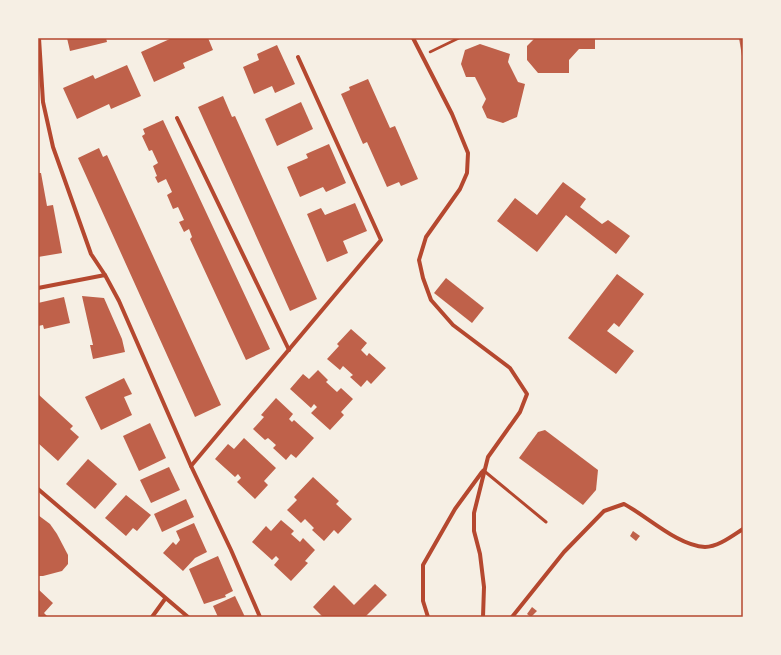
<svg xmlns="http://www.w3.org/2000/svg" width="781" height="655" font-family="Poppins,sans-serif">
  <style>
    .building { fill: #bf614a }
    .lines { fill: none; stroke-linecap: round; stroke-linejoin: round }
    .path { stroke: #b5482f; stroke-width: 2.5 }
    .service { stroke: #b5482f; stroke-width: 3 }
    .minor { stroke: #b5482f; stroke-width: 4 }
    .neatline { fill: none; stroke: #b5482f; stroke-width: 1.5 }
  </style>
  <rect width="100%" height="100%" fill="#f6efe4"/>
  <g class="building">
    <path d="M67 38H106L107 42 70 51Z"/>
    <path d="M172 38H208L213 50 183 63 185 68 154 82 141 52Z"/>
    <path d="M535 38H595V49H579L569 60V73H538L527 60V46Z"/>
    <path d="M739 38H743V56H742Z"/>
    <path d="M480 44 510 54 508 62 518 82 525 84 517 117 503 123 487 118 482 107 486 99 475 77H466L461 64 465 50Z"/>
    <path d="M277 45 295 84 275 93 272 86 254 94 243 67 259 60 257 54Z"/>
    <path d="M127 65 141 96 111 109 109 104 77 119 63 88 93 75 95 79Z"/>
    <path d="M368 79 390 128 395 126 418 179 401 186 399 182 387 187 367 142 363 144 341 94 350 90 349 87Z"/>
    <path d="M223 96 232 117 235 116 317 299 290 311 198 107Z"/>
    <path d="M301 102 313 129 277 146 265 119Z"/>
    <path d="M163 120 270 349 246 360 190 239 192 237 189 229 184 232 179 222 184 220 178 207 173 209 167 195 172 192 166 179 158 183 155 177 157 176 153 166 158 163 152 150 149 151 142 136 145 134 143 129Z"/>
    <path d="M329 144 346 183 326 192 323 187 300 197 287 167 308 158 306 154Z"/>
    <path d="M99 148 103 157 107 155 221 405 195 417 78 158Z"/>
    <path d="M38 173H41L47 206 53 205 62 253 38 257Z"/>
    <path d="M563 182 586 199 580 207 602 224 608 220 630 236 616 254 566 215 537 252 497 221 515 198 537 215Z"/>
    <path d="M355 203 367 231 343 241 348 253 327 262 307 214 321 208 325 215Z"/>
    <path d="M617 274 644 294 619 327 614 323 607 331 634 351 616 374 568 338Z"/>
    <path d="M446 278 484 308 472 323 434 293Z"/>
    <path d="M82 296 104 298 122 339 125 352 93 359 90 345H93Z"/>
    <path d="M64 297 70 323 44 329 43 325 38 326V303Z"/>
    <path d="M351 329 367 343 361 350 367 356 369 353 386 368 371 384 367 380 361 387 350 377 353 375 343 366 340 370 327 359 339 346 337 344Z"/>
    <path d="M318 370 328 380 326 382 337 392 341 388 353 399 341 412 344 415 330 430 311 413 317 407 314 404 311 408 290 389 303 374 309 379Z"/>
    <path d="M124 378 132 394 124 397 132 415 101 430 85 397Z"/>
    <path d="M38 394 73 426 70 429 79 437 58 461 38 443Z"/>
    <path d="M276 398 293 414 289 419 292 422 294 420 314 438 296 458 291 454 286 460 273 448 276 445 268 438 265 440 253 429 264 417 261 415Z"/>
    <path d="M150 423 166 458 139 471 123 436Z"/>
    <path d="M545 430 598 470 596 490 583 505 519 458 538 432Z"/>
    <path d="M244 438 276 468 264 481 268 485 255 499 237 482 241 478 238 474 235 477 215 459 228 444 234 449Z"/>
    <path d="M88 459 117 484 95 509 66 484Z"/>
    <path d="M169 467 180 490 151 503 140 480Z"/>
    <path d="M313 477 339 501 336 504 352 519 338 534 334 530 324 541 312 530 314 528 305 519 301 523 287 510 297 500 294 497Z"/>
    <path d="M126 495 151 515 137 531 133 528 126 536 105 518Z"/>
    <path d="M186 499 194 517 162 532 154 514Z"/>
    <path d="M38 515 50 524 57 534 68 555V564L62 571 43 576H38Z"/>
    <path d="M281 520 294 531 291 534 300 542 303 538 315 550 305 561 308 563 291 581 274 565 279 559 276 556 272 560 252 542 266 526 271 531Z"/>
    <path d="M194 523 207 552 195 558 183 571 163 553 173 542 176 545 180 540 176 531Z"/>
    <path d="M633 531 640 536 636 541 630 536Z"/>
    <path d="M218 556 233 591 225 595 226 597 204 604 189 569Z"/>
    <path d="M375 584 387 595 365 617H323L313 607 334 585 354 605Z"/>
    <path d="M38 589 53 603 44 613 48 617H38Z"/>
    <path d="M235 596 245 617H218L213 606Z"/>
    <path d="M532 607 537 611 531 617 527 614Z"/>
  </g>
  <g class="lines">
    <path class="path" d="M430 52 459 38"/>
    <path class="service" d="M483 470 546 522"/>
    <g class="minor">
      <path d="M39 38 43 102 53 147 91 254 105 275"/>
      <path d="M413 38 452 114 468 153 467 173 460 189 426 237 419 260 423 278 431 300 453 325 510 368 527 394 520 412 488 457 474 513V531L480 554 484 587 483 617"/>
      <path d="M177 118 289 350"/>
      <path d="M38 288 105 275 119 301 191 466 231 550 260 617"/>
      <path d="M191 466 381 240 298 57"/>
      <path d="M38 489 188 617"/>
      <path d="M152 617 165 599"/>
      <path d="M428 617 423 601V565L455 509 482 472"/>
      <path d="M512 617 564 552 604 511 624 504C647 516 678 546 705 547 718 547 732 536 743 529"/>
    </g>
  </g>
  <rect width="781" height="655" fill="none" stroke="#f6efe4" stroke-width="78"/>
  <rect x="39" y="39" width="703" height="577" class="neatline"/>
</svg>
